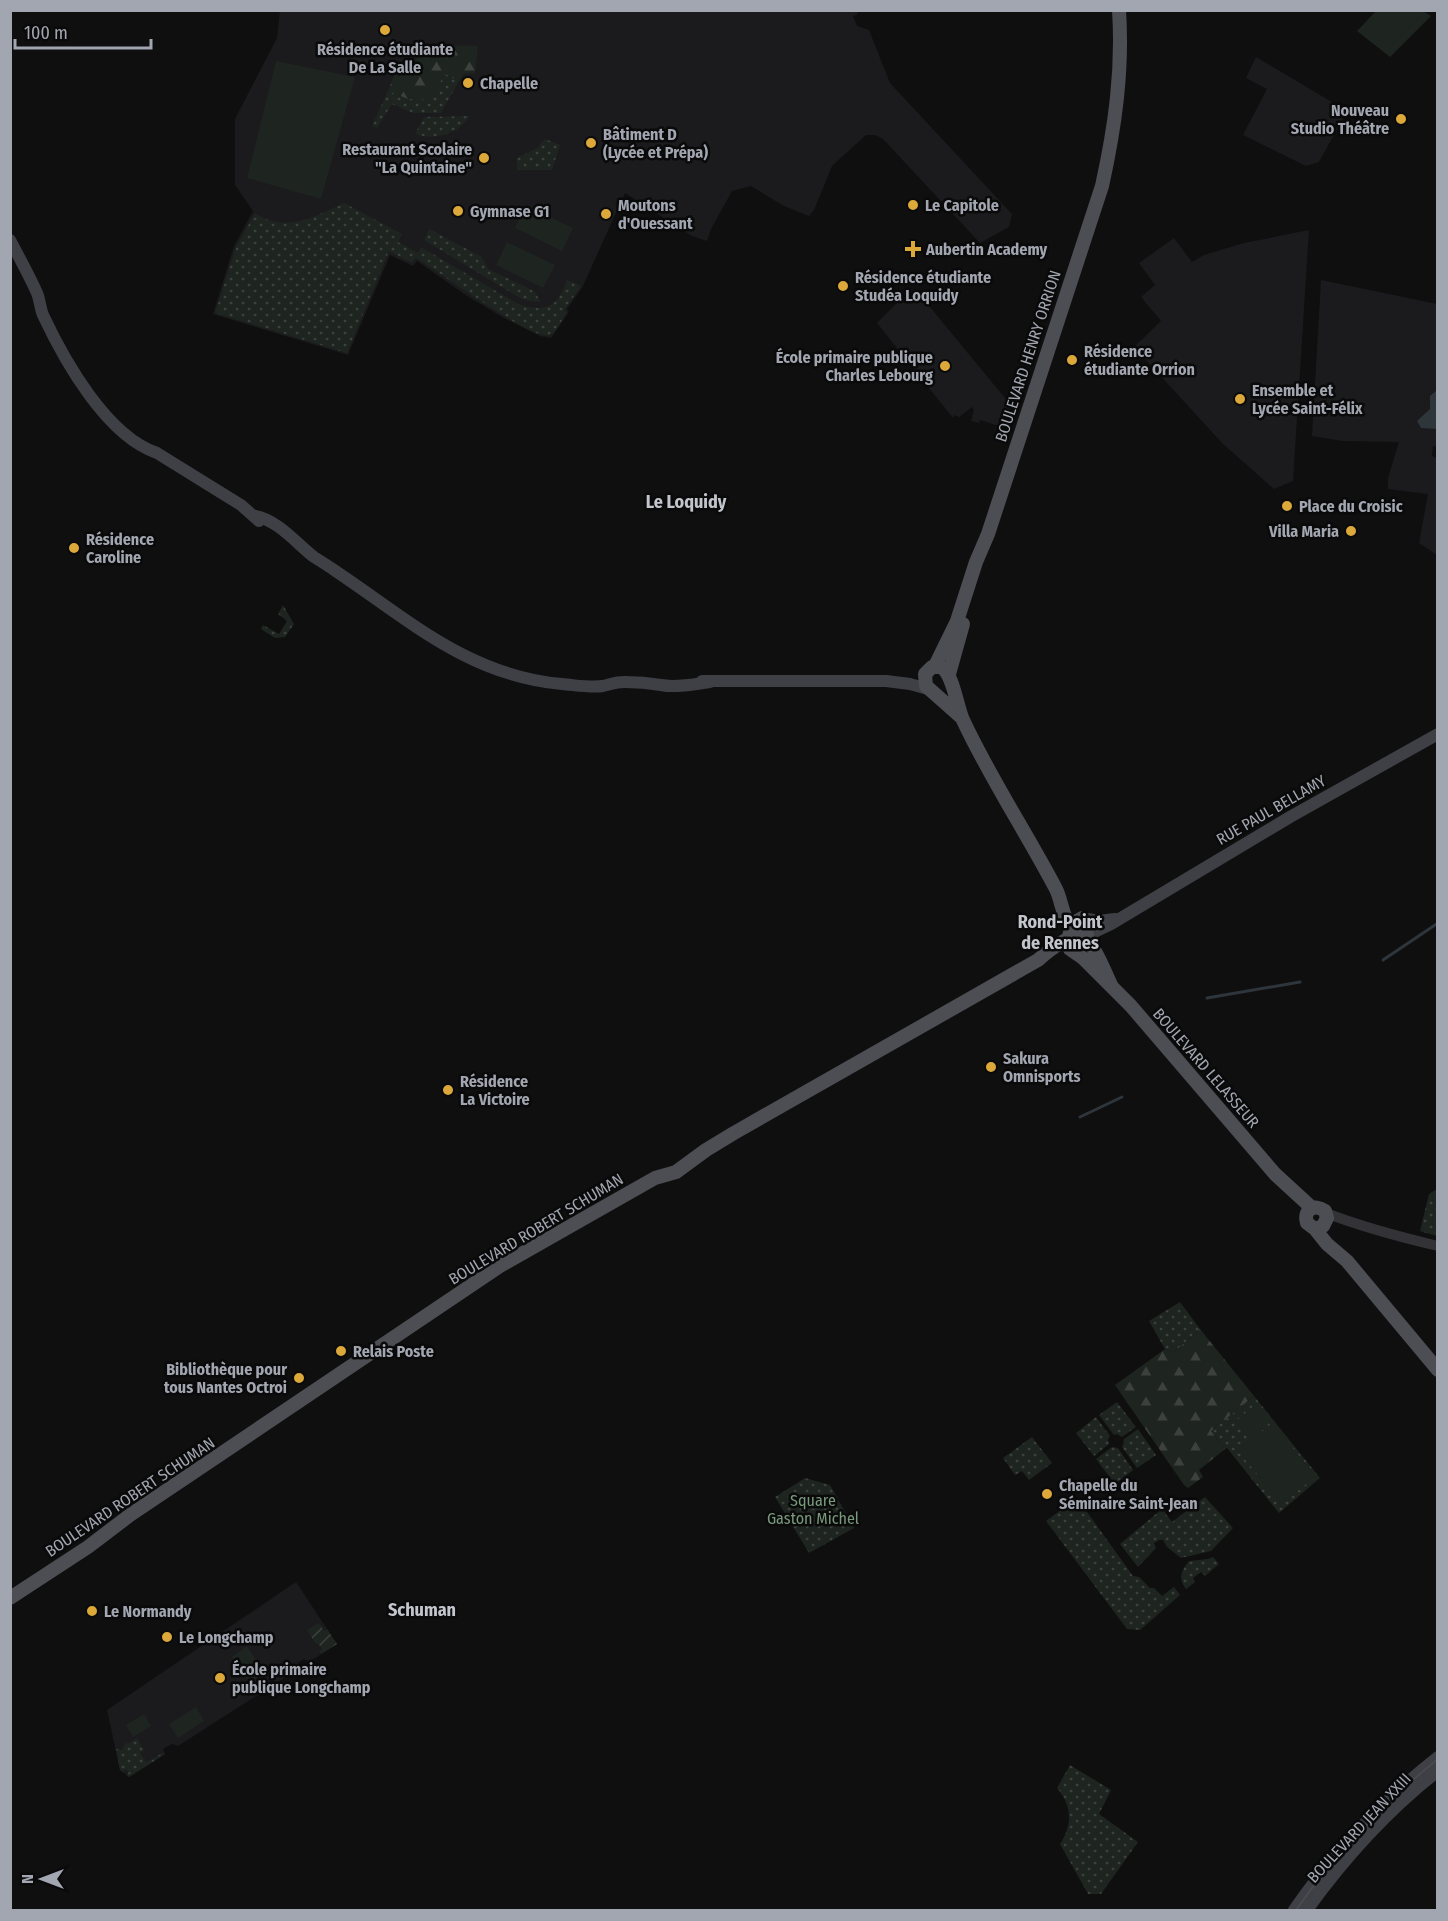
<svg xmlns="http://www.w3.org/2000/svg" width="1448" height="1921" font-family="'Fira Sans Condensed',sans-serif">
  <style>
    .built { fill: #1b1b1d }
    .grass { fill: url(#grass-dots) }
    .forest { fill: url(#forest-firs) }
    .garden { fill: url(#garden-furrows) }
    .pitch { fill: #1e241f }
    .water { fill: #2e353b }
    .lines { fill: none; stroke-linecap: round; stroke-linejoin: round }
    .stream { stroke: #2e353b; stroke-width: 3 }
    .tertiary { stroke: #333337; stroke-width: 10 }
    .secondary { stroke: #3f4045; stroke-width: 12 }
    .primary { stroke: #4d4e54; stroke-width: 14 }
    .tram { stroke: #4c4d52; stroke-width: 1.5 }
    .poi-dot { fill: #dda83a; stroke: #0a0a0b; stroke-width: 2 }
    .labels { text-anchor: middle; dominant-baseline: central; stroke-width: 5; stroke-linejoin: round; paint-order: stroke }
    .poi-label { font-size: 16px; font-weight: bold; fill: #a2a6b0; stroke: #0a0a0b; text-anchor: start }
    .street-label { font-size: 16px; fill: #a2a6b0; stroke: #0a0a0b }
    .park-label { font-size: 16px; fill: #7a997d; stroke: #0a0a0b }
    .neighbourhood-label { font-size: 18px; font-weight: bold; fill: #c2c5cc; stroke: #0a0a0b }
  </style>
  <defs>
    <pattern id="grass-dots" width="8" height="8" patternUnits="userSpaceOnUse" patternTransform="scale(1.5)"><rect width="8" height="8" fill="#1e241f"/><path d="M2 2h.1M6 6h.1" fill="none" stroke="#3c413d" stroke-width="1.8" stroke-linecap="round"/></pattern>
    <pattern id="forest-firs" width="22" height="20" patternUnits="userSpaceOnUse" patternTransform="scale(1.5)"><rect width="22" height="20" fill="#1e241f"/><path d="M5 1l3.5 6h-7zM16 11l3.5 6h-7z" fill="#3c413d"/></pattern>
    <pattern id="garden-furrows" width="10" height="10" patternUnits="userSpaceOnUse" patternTransform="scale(1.5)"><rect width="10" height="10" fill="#1e241f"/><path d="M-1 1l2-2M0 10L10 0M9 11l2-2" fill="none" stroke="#3c413d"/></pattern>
  </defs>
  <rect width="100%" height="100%" fill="#0f0f10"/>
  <g class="built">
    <path d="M280 11H858L857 15 853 16 857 26 869 30 890 83 1012 214 1009 227 980 243 883 139 875 135H866L832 166 814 210 809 216 784 206 751 186 732 191 711 229 707 241 692 236 625 193 582 288 567 309 569 312 551 338 540 336 504 318 467 296 417 261 413 266 390 255 348 355 213 314 234 246 253 211 235 185V119L277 38Z"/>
    <path d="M1256 57 1347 111 1319 162 1306 166 1243 135 1267 89 1246 78Z"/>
    <path d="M1309 230 1293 481 1274 489 1223 444 1134 347 1161 321 1141 297 1155 285 1139 263 1174 238 1192 262 1204 255 1244 243Z"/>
    <path d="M1321 280 1437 304 1438 447 1433 446 1432 456 1437 458V555L1419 543 1428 494 1388 489V478L1399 442 1343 441 1312 436Z"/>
    <path d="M916 290 1009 403 1010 416 1005 431 998 429 999 426 980 420 979 423 971 421 974 410 972 407 959 417 954 415 953 418 877 323 909 291Z"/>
    <path d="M296 1582 337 1644 309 1662 304 1659 298 1663V1669L178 1746 172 1744 163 1749 165 1754 129 1777 120 1770 107 1710Z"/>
  </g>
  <g class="grass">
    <path d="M445 73 459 81 441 113H413L392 104 377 128 372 126 388 91 408 99Z"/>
    <path d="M470 116C458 134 435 141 415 134L424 117Z"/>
    <path d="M545 139 560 145 552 170H517V158L537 148Z"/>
    <path d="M344 203 402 234 398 242 418 253 421 247 518 304C546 313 558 307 567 280L581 286 564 310 567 312C562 319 557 332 550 335 533 342 436 269 416 258L412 263 389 251 347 353 215 313 236 247 255 213C285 234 314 217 344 203Z"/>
    <path d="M429 229 482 257 488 269 534 291 541 302 529 301 520 298 424 240Z"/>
    <path d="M283 605 294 624 285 637 275 638 261 629 263 625 279 634 287 621 278 614Z"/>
    <path d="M1437 1189V1236L1420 1231 1429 1194Z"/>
    <path d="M1180 1302 1200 1329 1174 1352 1165 1349 1149 1321Z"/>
    <path d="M1254 1396 1320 1478 1279 1513 1227 1448 1225 1449 1211 1431Z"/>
    <path d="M1117 1402 1136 1427 1122 1437 1117 1434 1114 1435 1099 1415Z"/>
    <path d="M1096 1417 1110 1436 1108 1439 1109 1444 1094 1456 1076 1433Z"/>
    <path d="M1138 1429 1156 1455 1137 1468 1122 1447 1124 1442 1123 1440Z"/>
    <path d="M1032 1437 1052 1463 1029 1480 1022 1471 1015 1475 1003 1458Z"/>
    <path d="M1112 1447 1118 1448 1133 1470 1115 1484 1096 1459Z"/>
    <path d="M805 1478 830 1485 854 1528 809 1553 775 1497Z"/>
    <path d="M1205 1497 1233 1528 1211 1551 1181 1558 1167 1547 1163 1540H1159L1154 1543 1156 1548 1138 1567 1120 1544 1162 1509 1172 1522Z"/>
    <path d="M1077 1498 1133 1576 1139 1577 1150 1588H1154L1162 1596 1174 1587 1180 1595 1140 1630 1127 1629 1046 1521Z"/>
    <path d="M1213 1557 1219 1564 1205 1576 1201 1572 1193 1578 1195 1582 1186 1589C1178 1578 1181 1571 1189 1561L1208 1559Z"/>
    <path d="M137 1738 144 1750 140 1753 146 1762 163 1753 165 1754 129 1777 127 1775 129 1772 126 1769 123 1772 120 1770 116 1749 122 1750 126 1741 128 1744Z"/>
    <path d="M1070 1765 1111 1790 1099 1814 1138 1842 1101 1894H1088L1060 1844C1073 1825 1072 1805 1057 1788Z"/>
  </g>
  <g class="forest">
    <path d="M423 45 478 46 475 73 464 74 459 81 445 74 430 100 408 99 388 91 397 68 410 73Z"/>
    <path d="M1200 1329 1254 1396 1211 1431 1225 1449 1199 1470 1203 1477 1188 1488 1184 1485 1115 1385 1165 1349 1174 1352Z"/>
  </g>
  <path class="garden" d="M319 1623 324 1631 327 1629 337 1644 321 1654 320 1651 322 1649 318 1643 316 1644 307 1630Z"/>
  <g class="pitch">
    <path d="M1376 11H1423L1431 16 1390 57 1357 31Z"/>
    <path d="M276 61 355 77 321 199 247 178Z"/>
    <path d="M526 205 573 228 562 251 515 228Z"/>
    <path d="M507 242 555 265 543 288 496 265Z"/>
    <path d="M1257 1403 1270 1418 1249 1436 1236 1421Z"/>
    <path d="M1272 1423 1316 1476 1282 1504 1238 1451Z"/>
    <path d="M247 1646 265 1674 250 1683 232 1657Z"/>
    <path d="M196 1707 204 1721 178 1738 169 1724Z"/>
    <path d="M144 1714 151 1726 133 1737 126 1725Z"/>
  </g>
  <path class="water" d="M1437 390V429L1421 428 1417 421 1430 409V396Z"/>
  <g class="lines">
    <g class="stream">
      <path d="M1383 960 1438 923"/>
      <path d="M1207 998 1300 982"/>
      <path d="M1080 1117 1122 1097"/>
    </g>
    <path class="tertiary" d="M1326 1213C1362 1227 1400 1237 1438 1246"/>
    <g class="secondary">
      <path d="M10 240C19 257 29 275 37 293 40 300 40 308 43 315 65 362 107 436 157 453L241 505 259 521"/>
      <path d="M255 516C278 520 297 544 314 557 322 562 330 567 337 572 410 621 470 676 562 684 575 685 591 688 603 686 612 684 614 682 625 682 637 682 649 683 661 685 676 688 695 684 710 682"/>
      <path d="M702 681H886L910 684 928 689"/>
      <path d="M1088 919 1099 921 1115 919"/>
      <path d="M1092 933 1111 924 1290 817 1438 734"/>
      <path d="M1294 1910C1334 1852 1382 1801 1438 1757"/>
      <path d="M1307 1910C1343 1860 1388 1810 1438 1771"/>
    </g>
    <g class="primary">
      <path d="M935 666 957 621 976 562 988 534 1102 186C1115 127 1123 71 1119 10"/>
      <path d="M949 674 963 624"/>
      <path d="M961 717 926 686 925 674 932 667H941C953 673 957 707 963 720 990 778 1026 832 1056 889 1064 905 1063 935 1087 934"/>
      <path d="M1082 918C1071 923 1066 938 1070 949L1083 958 1131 1006 1275 1174 1312 1208"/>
      <path d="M1315 1229 1323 1226 1327 1218 1325 1211C1314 1203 1303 1210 1307 1223L1315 1229 1327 1244 1347 1261 1438 1370"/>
      <path d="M10 1598 88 1547 130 1515 500 1266 655 1178 676 1172 706 1150 734 1133 1038 960C1086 918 1090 939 1111 985"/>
    </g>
    <path class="tram" d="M1296 1910C1336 1853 1383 1803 1438 1759"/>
  </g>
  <g class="poi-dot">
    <circle cx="385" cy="30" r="6"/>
    <circle cx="468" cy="83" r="6"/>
    <circle cx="1401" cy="119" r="6"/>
    <circle cx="591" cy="143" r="6"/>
    <circle cx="484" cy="158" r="6"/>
    <circle cx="913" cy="205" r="6"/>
    <circle cx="458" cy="211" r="6"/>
    <circle cx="606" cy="214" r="6"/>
    <path d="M910 240h6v6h6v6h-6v6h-6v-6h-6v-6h6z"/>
    <circle cx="843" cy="286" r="6"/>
    <circle cx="1072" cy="360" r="6"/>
    <circle cx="945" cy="366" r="6"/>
    <circle cx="1240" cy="399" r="6"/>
    <circle cx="1287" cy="506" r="6"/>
    <circle cx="1351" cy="531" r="6"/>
    <circle cx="74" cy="548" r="6"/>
    <circle cx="991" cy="1067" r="6"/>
    <circle cx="448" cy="1090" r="6"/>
    <circle cx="341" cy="1351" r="6"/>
    <circle cx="299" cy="1378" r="6"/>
    <circle cx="1047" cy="1494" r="6"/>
    <circle cx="92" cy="1611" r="6"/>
    <circle cx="167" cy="1637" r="6"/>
    <circle cx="220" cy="1678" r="6"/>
  </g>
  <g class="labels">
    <g class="poi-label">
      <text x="385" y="49" text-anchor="middle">Résidence étudiante<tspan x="385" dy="18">De La Salle</tspan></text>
      <text x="480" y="83">Chapelle</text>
      <text x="1389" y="110" text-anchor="end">Nouveau<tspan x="1389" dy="18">Studio Théâtre</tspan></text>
      <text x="603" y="134">Bâtiment D<tspan x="603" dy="18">(Lycée et Prépa)</tspan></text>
      <text x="472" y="149" text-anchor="end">Restaurant Scolaire<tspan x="472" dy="18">"La Quintaine"</tspan></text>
      <text x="618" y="205">Moutons<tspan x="618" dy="18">d'Ouessant</tspan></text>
      <text x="925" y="205">Le Capitole</text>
      <text x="470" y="211">Gymnase G1</text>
      <text x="926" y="249">Aubertin Academy</text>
      <text x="855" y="277">Résidence étudiante<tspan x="855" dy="18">Studéa Loquidy</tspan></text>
      <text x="1084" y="351">Résidence<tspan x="1084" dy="18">étudiante Orrion</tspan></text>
      <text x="933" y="357" text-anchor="end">École primaire publique<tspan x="933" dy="18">Charles Lebourg</tspan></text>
      <text x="1252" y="390">Ensemble et<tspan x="1252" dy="18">Lycée Saint-Félix</tspan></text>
      <text x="1299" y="506">Place du Croisic</text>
      <text x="1339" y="531" text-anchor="end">Villa Maria</text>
      <text x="86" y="539">Résidence<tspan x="86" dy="18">Caroline</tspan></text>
      <text x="1003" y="1058">Sakura<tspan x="1003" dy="18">Omnisports</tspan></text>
      <text x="460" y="1081">Résidence<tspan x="460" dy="18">La Victoire</tspan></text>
      <text x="353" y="1351">Relais Poste</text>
      <text x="287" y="1369" text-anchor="end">Bibliothèque pour<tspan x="287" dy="18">tous Nantes Octroi</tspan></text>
      <text x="1059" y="1485">Chapelle du<tspan x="1059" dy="18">Séminaire Saint-Jean</tspan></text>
      <text x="104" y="1611">Le Normandy</text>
      <text x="179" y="1637">Le Longchamp</text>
      <text x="232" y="1669">École primaire<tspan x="232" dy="18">publique Longchamp</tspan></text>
    </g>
    <g class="street-label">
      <text transform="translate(1028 356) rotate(-72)">BOULEVARD HENRY ORRION</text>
      <text transform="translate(1271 810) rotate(-30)">RUE PAUL BELLAMY</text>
      <text transform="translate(1206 1068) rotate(49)">BOULEVARD LELASSEUR</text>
      <text transform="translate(536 1229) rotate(-31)">BOULEVARD ROBERT SCHUMAN</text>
      <text transform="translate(130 1497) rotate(-34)">BOULEVARD ROBERT SCHUMAN</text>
      <text transform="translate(1359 1828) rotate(-47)">BOULEVARD JEAN XXIII</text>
    </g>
    <g class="park-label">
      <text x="813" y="1500">Square<tspan x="813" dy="18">Gaston Michel</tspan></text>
    </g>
    <g class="neighbourhood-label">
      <text x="686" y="502">Le Loquidy</text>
      <text x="1060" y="922">Rond-Point<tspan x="1060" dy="21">de Rennes</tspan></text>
      <text x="422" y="1610">Schuman</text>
    </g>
  </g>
  <rect width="1448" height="1921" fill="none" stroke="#a2a6b0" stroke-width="24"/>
  <g transform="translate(42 1879) rotate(270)" stroke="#0a0a0b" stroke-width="4.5" paint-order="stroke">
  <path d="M0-4.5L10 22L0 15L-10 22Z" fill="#a2a6b0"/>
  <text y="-9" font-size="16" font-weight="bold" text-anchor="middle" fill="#a2a6b0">N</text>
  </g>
  <path d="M15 39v9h136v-9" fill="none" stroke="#a2a6b0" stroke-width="3"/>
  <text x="24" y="39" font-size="18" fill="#a2a6b0" stroke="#0a0a0b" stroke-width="4.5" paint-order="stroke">100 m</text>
</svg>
